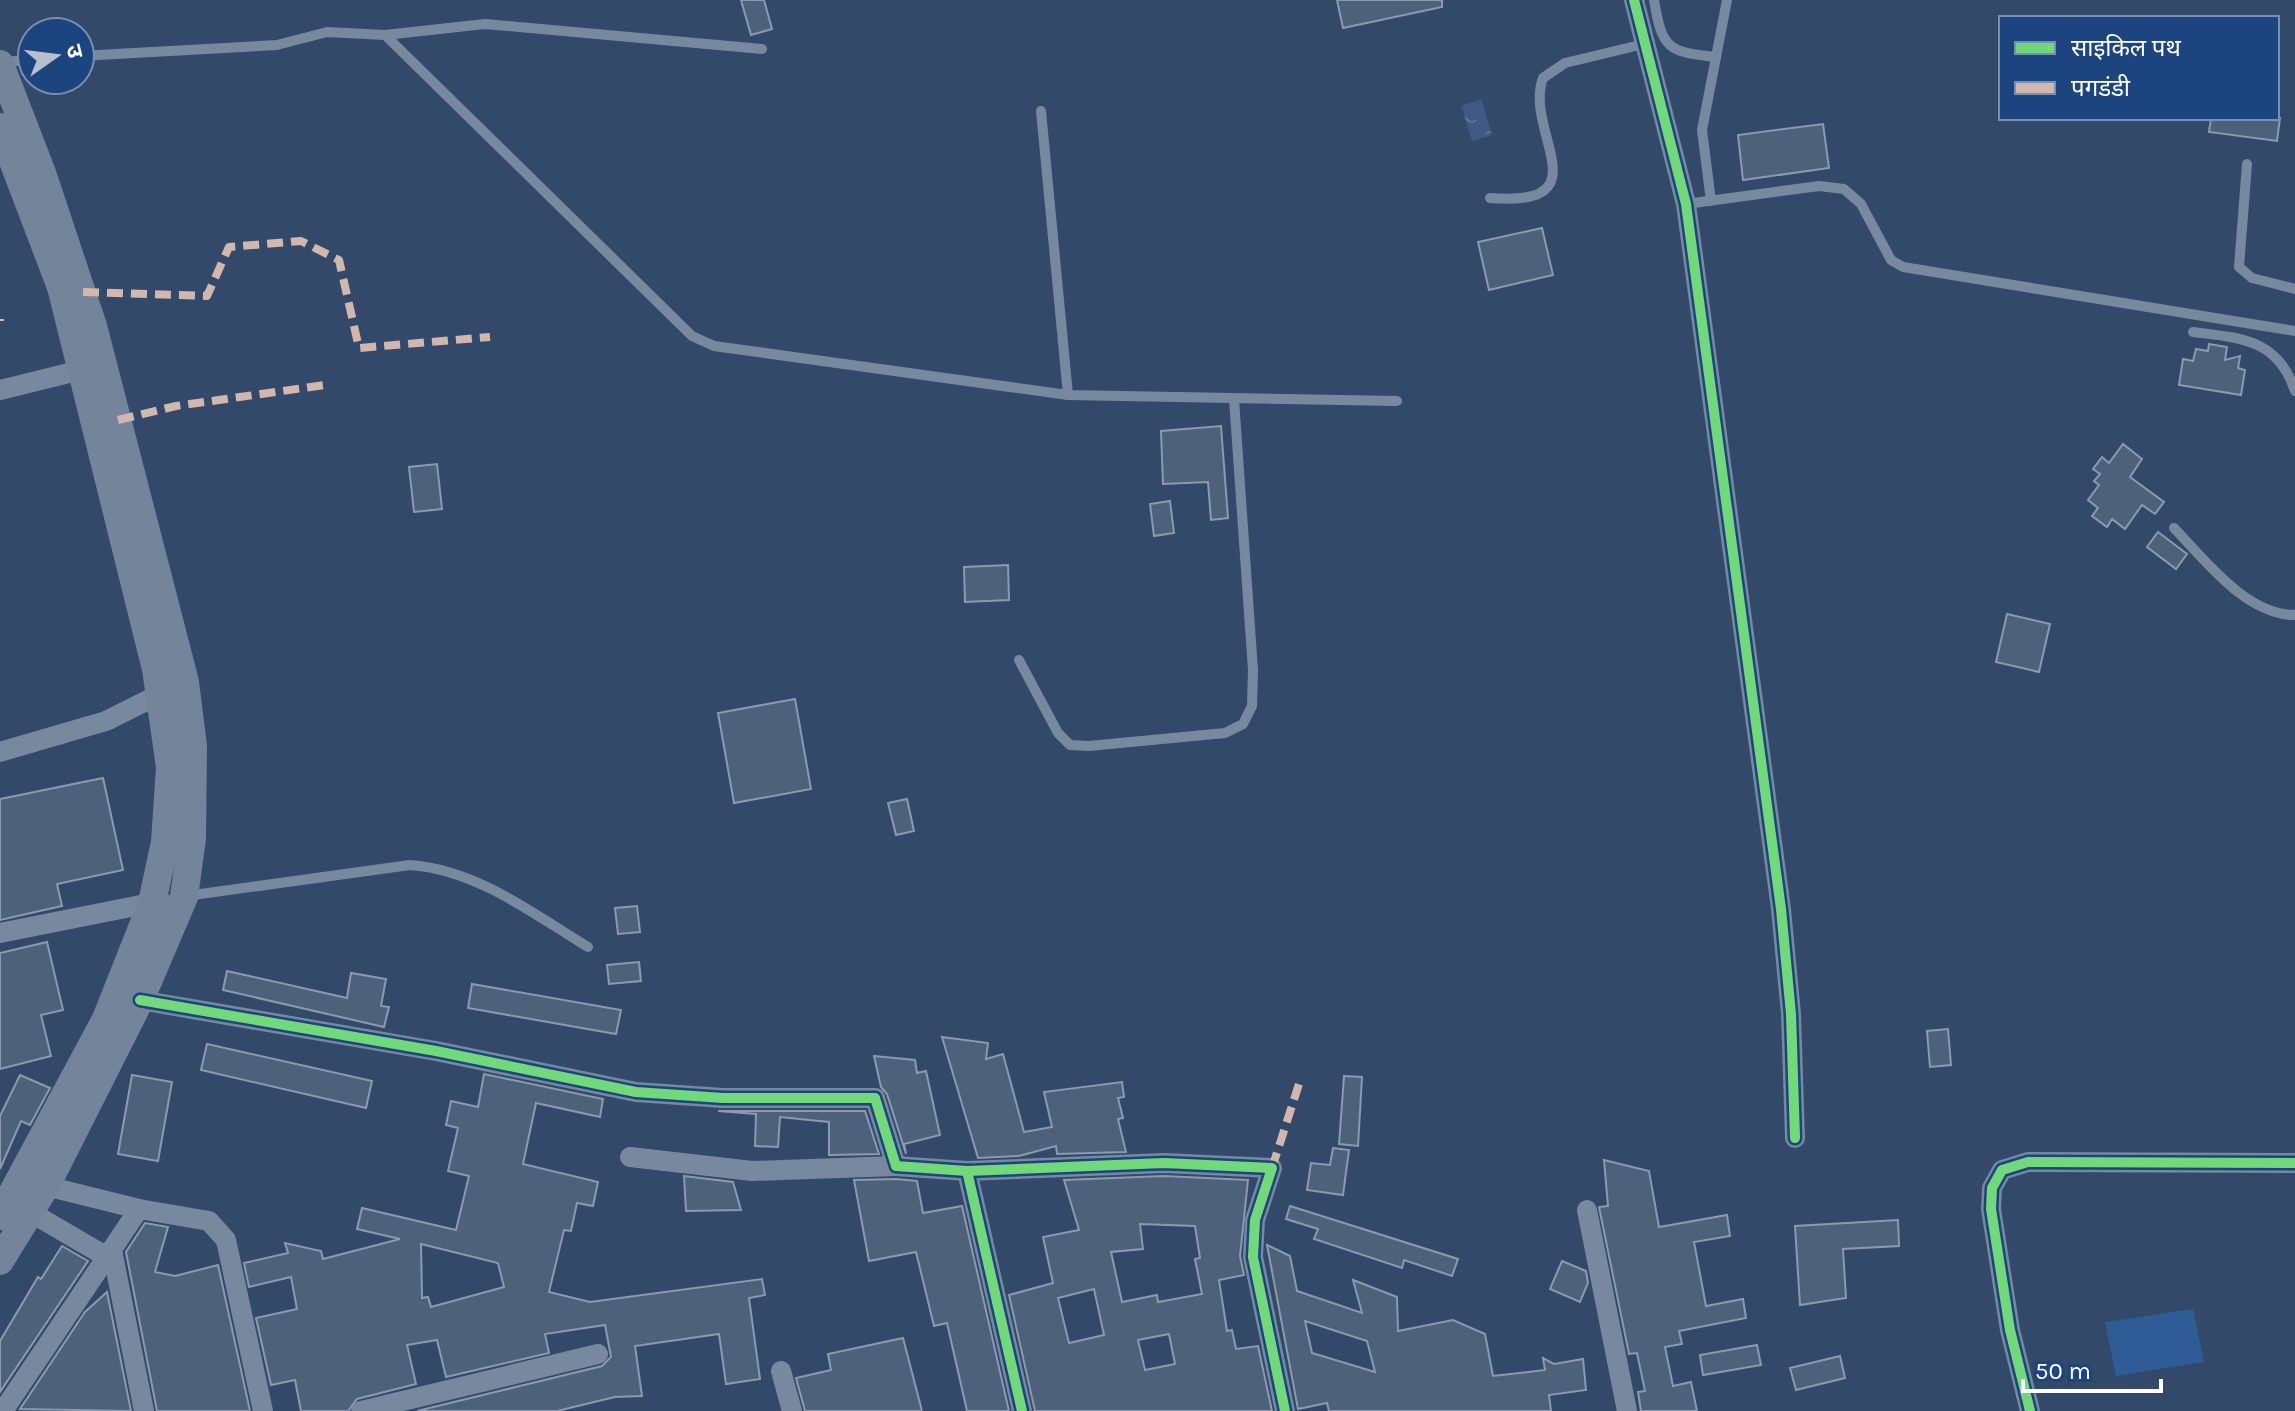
<svg xmlns="http://www.w3.org/2000/svg" width="2295" height="1411" font-family="Karla,'Noto Sans Devanagari',sans-serif">
  <style>
    .green { fill: #2f5b96 }
    .water { fill: url(#water-ripples) }
    .building { fill: #4e617a; stroke: #8b9aae; stroke-width: 2; fill-rule: evenodd }
    .lines { fill: none; stroke-linecap: round; stroke-linejoin: round }
    .lane { stroke: #78899f; stroke-width: 10 }
    .street { stroke: #78899f; stroke-width: 20 }
    .secondary { stroke: #73849b; stroke-width: 28 }
    .quiet { stroke: #d1b7ad; stroke-width: 8; stroke-dasharray: 16 8; stroke-linecap: butt }
    .cycleway-casing { stroke: #1c457f; stroke-width: 15 }
    .cycleway { stroke: #71d979; stroke-width: 10 }
  </style>
  <defs>
    <pattern id="water-ripples" width="26" height="14" patternUnits="userSpaceOnUse" patternTransform="scale(2)"><rect width="26" height="14" fill="#3c5a83"/><path d="M2 4q2-2 4 0t4 0M15 11q2-2 4 0t4 0" fill="none" stroke="#597396"/></pattern>
  </defs>
  <rect width="100%" height="100%" fill="#324969"/>
  <path class="green" d="M2193 1309 2204 1362 2116 1376 2105 1322Z"/>
  <path class="water" d="M1481 99 1492 135 1472 141 1461 106Z"/>
  <g class="building">
    <path d="M741 0H764L772 29 751 35Z"/>
    <path d="M1337 0H1442V7L1343 28Z"/>
    <path d="M2211 118H2280L2277 141 2209 132Z"/>
    <path d="M1823 124 1829 168 1743 180 1738 135Z"/>
    <path d="M1542 228 1553 275 1489 290 1478 242Z"/>
    <path d="M2209 344 2227 347 2225 360 2240 356 2238 368 2245 370 2241 395 2179 385 2183 359 2193 361 2196 349 2208 351Z"/>
    <path d="M1221 426 1228 518 1211 520 1208 482 1163 484 1161 431Z"/>
    <path d="M2123 444 2142 459 2130 477 2164 502 2155 514 2142 505 2125 529 2112 519 2107 527 2092 516 2098 508 2088 500 2099 485 2094 481 2100 474 2093 469 2102 457 2109 463Z"/>
    <path d="M437 464 442 509 414 512 409 467Z"/>
    <path d="M1170 501 1174 533 1154 536 1150 504Z"/>
    <path d="M2158 532 2187 554 2176 569 2147 547Z"/>
    <path d="M1008 565 1009 600 965 602 964 567Z"/>
    <path d="M2007 614 2050 624 2039 672 1996 662Z"/>
    <path d="M795 699 811 789 734 803 718 713Z"/>
    <path d="M103 778 123 870 57 884 62 906 0 920V799Z"/>
    <path d="M907 799 914 831 896 835 888 803Z"/>
    <path d="M637 906 640 932 618 934 615 908Z"/>
    <path d="M47 942 63 1010 41 1015 51 1056 0 1069V953Z"/>
    <path d="M639 962 641 981 609 984 607 965Z"/>
    <path d="M227 971 347 998 351 973 386 979 381 1006 389 1007 384 1027 223 990Z"/>
    <path d="M472 984 621 1010 616 1034 468 1008Z"/>
    <path d="M1948 1029 1951 1065 1930 1067 1927 1031Z"/>
    <path d="M942 1037 988 1043 986 1059 1003 1054 1024 1132 1052 1127 1044 1092 1122 1082 1124 1097 1118 1098 1123 1118 1118 1119 1126 1152 1057 1154 1056 1146 1019 1156 978 1158Z"/>
    <path d="M207 1044 372 1081 366 1108 201 1070Z"/>
    <path d="M874 1056 915 1060 917 1073 926 1071 940 1135 904 1144 906 1154 887 1094 881 1087Z"/>
    <path d="M484 1074 603 1099 600 1117 536 1103 523 1164 598 1182 593 1206 577 1203 571 1231 564 1230 549 1292 590 1302 762 1279 765 1295 749 1298 760 1379 726 1384 719 1334 635 1346 642 1396 615 1397 557 1411H417L602 1366 611 1357 605 1325 545 1334 549 1353 446 1377 437 1340 407 1345 416 1384 357 1399 348 1411H301L295 1380 271 1385 256 1318 297 1309 291 1277 249 1287 244 1263 288 1253 285 1243 321 1251 323 1259 400 1239 357 1229 362 1208 456 1230 469 1176 448 1171 458 1128 446 1125 451 1101 478 1107ZM421 1244 498 1263 504 1287 431 1307 428 1297 422 1298Z"/>
    <path d="M20 1075 50 1088 30 1125 21 1121 0 1169V1116Z"/>
    <path d="M132 1075 172 1082 158 1161 118 1154Z"/>
    <path d="M1344 1076 1362 1077 1358 1146 1339 1144Z"/>
    <path d="M718 1111H865L879 1154 829 1155V1122L780 1117 778 1147 755 1146 756 1114Z"/>
    <path d="M1333 1148 1349 1150 1343 1195 1307 1190 1311 1163 1330 1165Z"/>
    <path d="M1604 1160 1649 1171 1659 1227 1727 1215 1730 1236 1694 1242 1706 1306 1743 1299 1746 1318 1679 1331 1682 1344 1665 1347 1673 1386 1691 1382 1697 1411H1641L1638 1392 1645 1391 1637 1353 1629 1354 1599 1207 1608 1206Z"/>
    <path d="M684 1176 733 1182 741 1210 686 1211Z"/>
    <path d="M1164 1176 1248 1180 1240 1256 1244 1275 1219 1280 1227 1331 1232 1330 1236 1349 1258 1346 1272 1411H1035L1009 1295 1053 1283 1043 1237 1079 1230 1064 1180ZM1140 1224 1195 1226 1200 1258 1195 1259 1202 1294 1158 1302 1157 1295 1122 1302 1111 1252 1143 1249ZM1094 1289 1104 1335 1069 1343 1058 1298ZM1169 1334 1175 1364 1145 1370 1138 1340Z"/>
    <path d="M896 1179 917 1181 923 1213 962 1206 1009 1411H967L947 1323 934 1326 916 1252 869 1261 854 1180Z"/>
    <path d="M1290 1206 1458 1259 1452 1276 1404 1260 1402 1268 1314 1239 1318 1229 1286 1219Z"/>
    <path d="M1898 1220 1899 1246 1843 1249 1846 1298 1800 1305 1795 1226Z"/>
    <path d="M145 1223 168 1227 155 1272 175 1276 218 1265 250 1411H157L126 1252Z"/>
    <path d="M1267 1245 1290 1256 1297 1291 1362 1313 1353 1280 1397 1297 1398 1331 1453 1320 1485 1334 1493 1376 1545 1370 1543 1358 1554 1364 1583 1359 1586 1390 1549 1395 1551 1411H1329L1327 1403 1298 1409ZM1305 1321 1367 1341 1375 1372 1312 1353Z"/>
    <path d="M62 1246 88 1261 0 1392V1341L38 1277 41 1279Z"/>
    <path d="M1562 1261 1586 1271 1588 1283 1580 1302 1550 1289Z"/>
    <path d="M107 1292 131 1411 20 1409 85 1312Z"/>
    <path d="M903 1338 922 1411H805L796 1378 831 1370 828 1354Z"/>
    <path d="M1757 1345 1761 1365 1703 1375 1700 1355Z"/>
    <path d="M1840 1356 1845 1378 1796 1390 1790 1368Z"/>
  </g>
  <g class="lines">
    <g class="lane">
      <path d="M1654 0C1662 49 1668 52 1716 57"/>
      <path d="M385 35 692 336 714 346 1068 395 1397 401"/>
      <path d="M80 56 277 45 327 32 385 35 485 24 762 49"/>
      <path d="M2 62 32 60"/>
      <path d="M1041 111 1068 395"/>
      <path d="M2247 164 2239 267 2252 278 2295 289"/>
      <path d="M1490 198C1605 207 1523 131 1543 78L1565 63 1644 44"/>
      <path d="M1711 201 1702 130 1727 0"/>
      <path d="M1686 204 1819 186 1844 189 1861 204 1891 260 1903 267 2295 331"/>
      <path d="M2193 332C2241 338 2278 339 2295 391"/>
      <path d="M2174 528C2205 560 2246 615 2295 615"/>
      <path d="M1019 660 1058 733 1070 745 1089 746 1225 733 1243 724 1252 706 1253 670 1234 399"/>
      <path d="M186 896 410 865C477 870 532 913 588 947"/>
    </g>
    <g class="street">
      <path d="M1634 0 1686 204 1781 909 1791 1014 1795 1138"/>
      <path d="M0 390 81 370"/>
      <path d="M0 752 106 721 160 694"/>
      <path d="M0 933 161 901"/>
      <path d="M140 1000 436 1051 636 1092 723 1098H875L896 1166 967 1171 1022 1411"/>
      <path d="M630 1157 752 1171 896 1166"/>
      <path d="M967 1171 1164 1163 1272 1168 1255 1220 1253 1257 1285 1411"/>
      <path d="M46 1186 139 1209 209 1221 226 1240 263 1411"/>
      <path d="M1587 1210 1627 1411"/>
      <path d="M30 1212 107 1257"/>
      <path d="M112 1250 144 1411"/>
      <path d="M781 1371 792 1411"/>
      <path d="M3 1411 139 1209"/>
      <path d="M361 1411 598 1354"/>
      <path d="M2030 1411 2010 1330 1991 1209 1992 1188 2002 1170 2028 1162 2295 1163"/>
    </g>
    <g class="secondary">
      <path d="M0 64 42 173 93 326 185 682 193 746 192 838 184 897 140 1000 46 1186 0 1261"/>
      <path d="M0 127 61 287 156 669 170 767 165 842 152 903 106 1019 0 1216"/>
    </g>
    <g class="quiet">
      <path d="M83 292 207 296 229 247 301 241 339 260 359 348 490 337"/>
      <path d="M0 319V321"/>
      <path d="M118 420 176 406 325 385"/>
      <path d="M1272 1168 1299 1084"/>
    </g>
    <defs>
      <g id="cycleway">
        <path d="M1634 0 1686 204 1781 909 1791 1014 1795 1138"/>
        <path d="M140 1000 436 1051 636 1092 723 1098H875L896 1166 967 1171 1022 1411"/>
        <path d="M967 1171 1164 1163 1272 1168 1255 1220 1253 1257 1285 1411"/>
        <path d="M2030 1411 2010 1330 1991 1209 1992 1188 2002 1170 2028 1162 2295 1163"/>
      </g>
    </defs>
    <use href="#cycleway" class="cycleway-casing"/>
    <use href="#cycleway" class="cycleway"/>
  </g>
  <rect x="1999" y="16" width="280" height="104" fill="#1c457f" stroke="#778fb2" stroke-width="2"/>
  <rect x="2015" y="42" width="40" height="12" fill="#71d979" stroke="#778fb2" stroke-width="2"/>
  <text x="2071" y="56" font-size="24" fill="#ffffff">साइकिल पथ</text>
  <rect x="2015" y="82" width="40" height="12" fill="#d1b7ad" stroke="#778fb2" stroke-width="2"/>
  <text x="2071" y="96" font-size="24" fill="#ffffff">पगडंडी</text>
  <g transform="translate(56 56) rotate(76)"><circle r="38" fill="#1c457f" stroke="#778fb2" stroke-width="2"/>
  <path d="M0-6L14 30L0 20L-14 30Z" fill="#b7bfca"/>
  <text y="-12" font-size="22" font-weight="bold" text-anchor="middle" fill="#ffffff">उ</text>
  </g>
  <path d="M2023 1379v12h138v-12" fill="none" stroke="#ffffff" stroke-width="4"/>
  <text x="2035" y="1379" font-size="24" fill="#ffffff" stroke="#1c457f" stroke-width="6" paint-order="stroke">50 m</text>
</svg>
